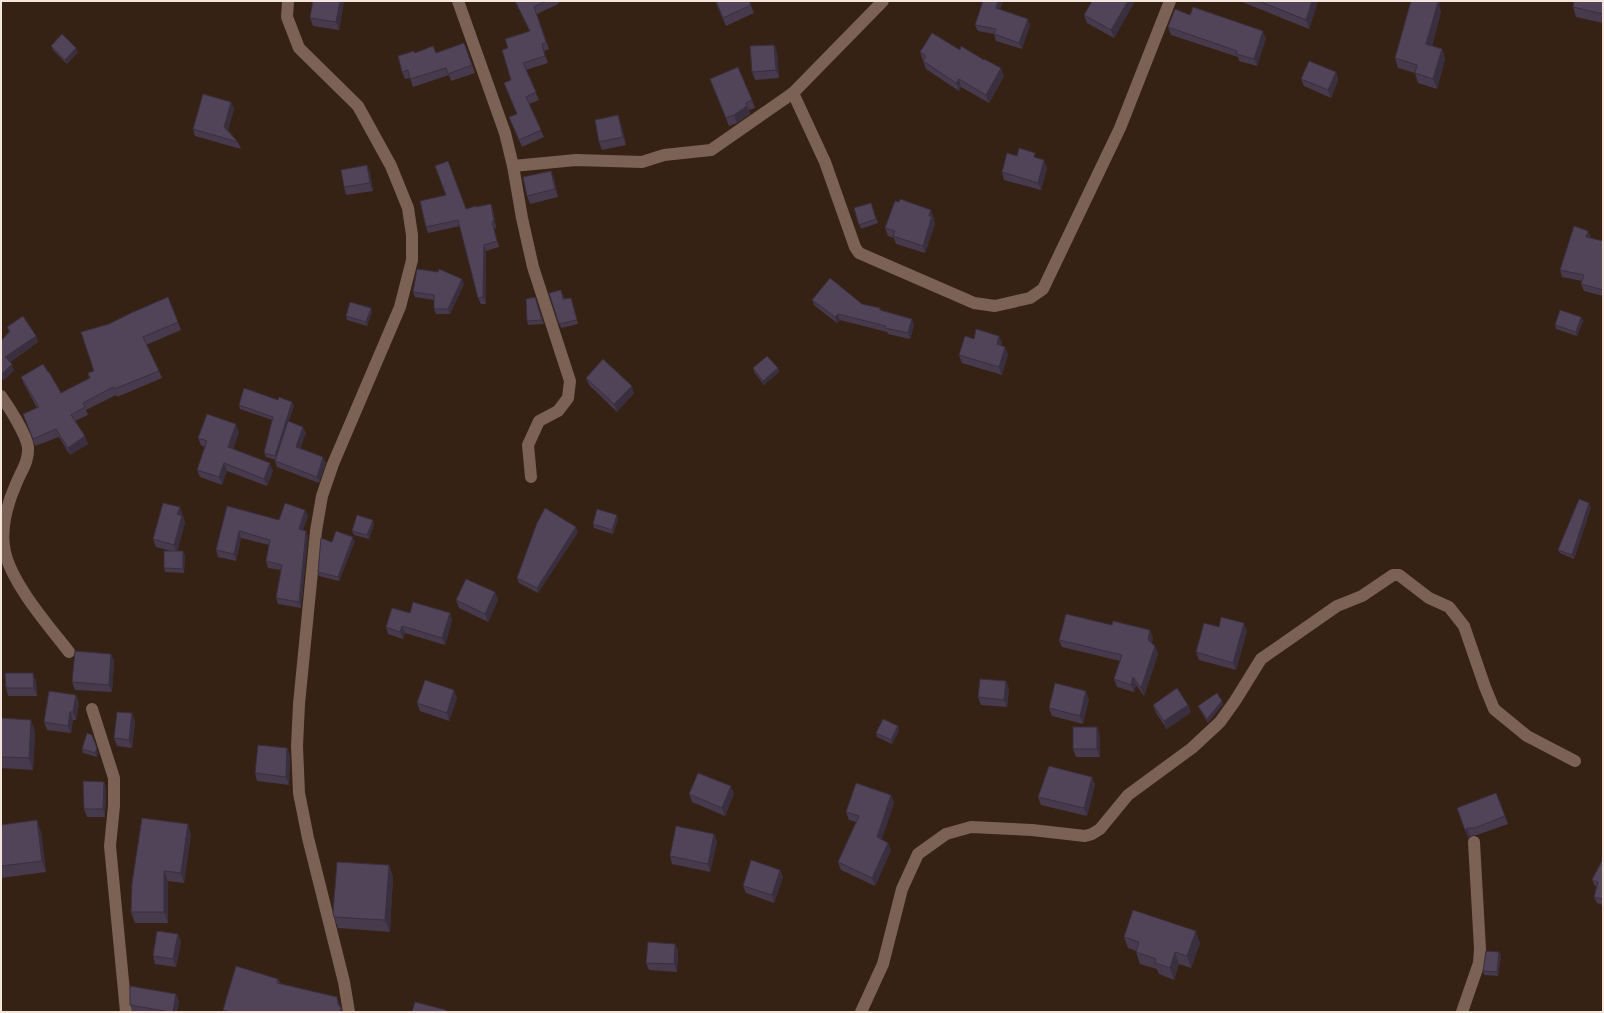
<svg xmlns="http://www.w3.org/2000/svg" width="1604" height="1013" font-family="'Varela Round',sans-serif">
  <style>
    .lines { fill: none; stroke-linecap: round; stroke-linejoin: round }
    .minor { stroke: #7b6254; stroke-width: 12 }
    .wall { fill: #463a4c }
    .shaded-wall { fill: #392f3e }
    .building { fill: #514358; stroke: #392f3e }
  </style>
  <rect width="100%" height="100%" fill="#362115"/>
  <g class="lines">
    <g class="minor">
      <path d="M288 1 287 17 299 48 358 106 391 166 408 208 412 235V260L400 307 333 464 322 496 316 531 299 704 297 746 299 793 308 838 344 982 349 1012"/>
      <path d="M458 1 505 133 513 166 522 218 533 267 570 381 568 398 558 411 539 421 528 445 531 477"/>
      <path d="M793 93 825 162 855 247 859 253 974 303 995 306 1030 298 1043 289 1120 128 1170 1"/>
      <path d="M513 166 576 160 642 162 664 155 711 150 793 93 883 1"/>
      <path d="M1 396C9 407 26 434 28 447 29 462 21 471 16 484 7 504 0 531 5 552 12 584 48 625 69 652"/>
      <path d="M92 709 114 778V806L110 846 126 1012"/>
      <path d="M861 1012 883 964 902 889 918 854 946 834 971 827 1032 830 1085 836 1092 834 1100 829 1128 795 1192 748 1220 722 1235 701 1261 659 1337 606 1362 596 1393 575H1399L1429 598 1449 607 1464 626 1485 687 1494 709 1527 736 1575 761"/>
      <path d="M1462 1012 1479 963 1480 949 1474 842"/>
    </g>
  </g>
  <g class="wall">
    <path d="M313 1H344L339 30 313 26 310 18Z"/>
    <path d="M515 1H560L558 4 537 14 549 49 544 51 548 63 526 70 539 100 529 104 544 137 522 147 509 117 517 114 504 83 511 80 508 48 530 31Z"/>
    <path d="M715 1H749L754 13 726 26Z"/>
    <path d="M1003 1 1000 9 1030 25 1022 49 996 41 994 34 978 31 975 25Z"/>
    <path d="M1135 1 1114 38 1087 23 1084 15Z"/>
    <path d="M1240 1H1318L1309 29Z"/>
    <path d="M1603 1V23L1576 17 1573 7Z"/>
    <path d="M1439 6 1441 12 1432 46 1442 49 1445 59 1437 89 1418 83 1415 73 1398 68 1395 58Z"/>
    <path d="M1190 15 1266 38 1257 66 1239 61 1238 57 1171 35 1168 27Z"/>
    <path d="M464 43 475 73 451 81 449 75 413 87 410 78 405 79 402 72 415 53H436Z"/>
    <path d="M774 45 777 52 779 78 755 80 752 72Z"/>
    <path d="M51 46 78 52 67 64 53 50Z"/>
    <path d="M960 50 1004 76 989 103 961 87 959 91 926 69 923 61 920 52Z"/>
    <path d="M1336 72 1338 80 1331 98 1304 86 1301 79Z"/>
    <path d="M710 79 752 100 755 108 749 110 750 114 737 123 729 126Z"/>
    <path d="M231 102 234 109 228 130 238 142 241 149 195 136 193 129Z"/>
    <path d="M621 123 626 145 602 150 599 142Z"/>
    <path d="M1017 156 1037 158 1047 168 1041 190 1004 180 1002 172Z"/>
    <path d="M551 171 554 179 558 197 530 204 527 196Z"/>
    <path d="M370 173 373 191 346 195 344 187Z"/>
    <path d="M871 203 878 223 861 229 854 208Z"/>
    <path d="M491 204 493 210 496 228 494 229 499 247 486 251V304H481L478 298 460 226 428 233 426 227 466 209Z"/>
    <path d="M934 218V220L935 224 925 253 896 244 894 238 888 236 885 228Z"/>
    <path d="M1588 231 1590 238 1603 241V296L1584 291 1581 284 1582 281 1562 277 1560 270Z"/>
    <path d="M464 284 450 314H436L434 309V300L415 297 413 292Z"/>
    <path d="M549 293 563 294 564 299 571 298 578 324 561 328Z"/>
    <path d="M535 297 544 324 528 325 527 321Z"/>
    <path d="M812 300 880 308 881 310 914 325 910 339 888 334 887 332 840 320 837 323 815 306Z"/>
    <path d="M371 308 372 312 367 326 347 320 346 316Z"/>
    <path d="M1581 317 1583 321 1577 336 1556 329 1555 325Z"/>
    <path d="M178 322 181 330 146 345 159 371 162 378 117 397 116 395 86 410 88 415 75 421 88 444 70 455 59 437 35 446 23 414 37 408 24 384 21 377 48 372 61 393 89 378 88 373 94 371 81 332Z"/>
    <path d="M7 327 36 336 38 342 10 362 14 370 4 380 1 377V341L9 332Z"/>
    <path d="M999 336 1002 343 1001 345 1008 354 1002 375 962 363 959 355 974 339Z"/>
    <path d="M753 368H778L779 372 764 385 754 372Z"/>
    <path d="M586 378 634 393 617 412 589 385Z"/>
    <path d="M278 400 292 402 294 406 288 422 306 433 300 448 323 457 326 463 319 483 277 467 275 461 276 460 266 457 264 453 272 420 240 409 239 405Z"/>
    <path d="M239 432 233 449 273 471 267 486 227 471 222 485 200 477 197 470 205 447 201 445 198 438Z"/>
    <path d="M227 506 279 520 305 510 308 516 303 530 306 531 308 537 301 608 278 604 276 598 281 570 268 568 266 561 269 545 241 538 236 561 218 557 216 550Z"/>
    <path d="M180 507 185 523 177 551H183L185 555 184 573 165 572 164 568 171 551 156 547 153 539Z"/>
    <path d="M1591 507 1574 559 1560 553 1558 550Z"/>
    <path d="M618 519 613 534 594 528 593 524Z"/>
    <path d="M374 524 369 539 354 535 352 531Z"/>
    <path d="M578 532 538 593 519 583 517 578Z"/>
    <path d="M355 541 339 581 319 576 318 572 332 542Z"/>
    <path d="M495 592 498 600 488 622 459 608 456 600Z"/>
    <path d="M410 613H450L452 620 445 645 405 633 403 639 388 634 386 627Z"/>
    <path d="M1219 627 1247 631 1236 670 1199 660 1196 652Z"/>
    <path d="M1153 638 1152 643 1155 646 1158 654 1144 696 1136 685 1134 692 1117 687 1114 679 1120 661 1062 647 1059 640Z"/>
    <path d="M111 654 114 661 112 692 75 690 72 682Z"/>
    <path d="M36 680 37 696H8L6 688Z"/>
    <path d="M1006 681 1009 689 1007 707 981 705 978 697Z"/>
    <path d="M76 695 79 703 76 720H73L71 733 47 730 44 722Z"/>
    <path d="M457 698 449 721 420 711 417 703Z"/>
    <path d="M1089 699 1083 724 1052 716 1049 708Z"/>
    <path d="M1222 701 1223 704 1208 723 1200 710 1198 706Z"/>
    <path d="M1153 705H1188L1191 712 1167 729 1156 713Z"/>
    <path d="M1 718 35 731 33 770 1 768Z"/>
    <path d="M135 721 132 748 117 746 114 738Z"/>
    <path d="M899 730 892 744 877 737 876 733Z"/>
    <path d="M1100 735V757H1076L1073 749Z"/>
    <path d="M287 748 290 756 289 785 257 781 255 773Z"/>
    <path d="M82 749 98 752 97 757 83 753Z"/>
    <path d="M1092 777 1095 785 1087 816 1041 805 1038 797Z"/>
    <path d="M104 782 106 790 105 817H87L84 809Z"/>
    <path d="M1496 793 1508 824 1477 835 1470 836 1468 838 1457 808Z"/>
    <path d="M689 794H734L725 816 692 802Z"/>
    <path d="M891 795 894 803 881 840 891 850 875 886 841 870 838 862 856 822 849 820 846 812Z"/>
    <path d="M1 825 41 832 46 872 1 878Z"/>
    <path d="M191 834 184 883 168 881V923H135L131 912Z"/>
    <path d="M714 834 717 842 710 872 672 864 670 856Z"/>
    <path d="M1603 859V905L1597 903 1594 897 1597 887 1595 886 1592 880Z"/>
    <path d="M389 865 393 877 390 932 338 928 334 917Z"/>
    <path d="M783 877 774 903 746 893 743 886Z"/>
    <path d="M178 934 181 942 176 967 155 964 153 956Z"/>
    <path d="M1124 937 1200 943 1191 968 1179 964 1174 980 1159 974 1157 969 1140 964 1136 952V951L1128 948Z"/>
    <path d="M675 944 678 951 677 972 649 970 646 963Z"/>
    <path d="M1499 952 1501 956 1498 976 1484 975 1483 971Z"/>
    <path d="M278 979 280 983 341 1007 343 1012H224L223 1010Z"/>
    <path d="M176 994 179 1002 177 1012H133L130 1005Z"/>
  </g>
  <g class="shaded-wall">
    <path d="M340 1H344L339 30 336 22Z"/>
    <path d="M998 1H1003L998 14 996 8Z"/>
    <path d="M1128 1H1135L1114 38 1111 30Z"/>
    <path d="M1312 1H1318L1309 29 1306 20Z"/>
    <path d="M1435 1H1441L1439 6 1441 12 1430 54 1426 44Z"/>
    <path d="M1028 19 1030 25 1022 49 1019 43Z"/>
    <path d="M1263 31 1266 38 1257 66 1254 59Z"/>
    <path d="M774 45 777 52 779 78 776 70Z"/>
    <path d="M76 48 78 52 67 64 65 60Z"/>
    <path d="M1442 49 1445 59 1437 89 1433 79Z"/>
    <path d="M1001 68 1004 76 989 103 986 95Z"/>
    <path d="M1336 72 1338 80 1331 98 1328 90Z"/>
    <path d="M959 79 961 87 959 91 956 83Z"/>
    <path d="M231 102 234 109 227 134 224 127Z"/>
    <path d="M747 106 750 114 737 123 734 115Z"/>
    <path d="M618 115 621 123 626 145 623 137Z"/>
    <path d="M1044 160 1047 168 1041 190 1038 183Z"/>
    <path d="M367 165 370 173 373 191 370 183Z"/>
    <path d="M551 171 554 179 558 197 555 189Z"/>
    <path d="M491 204 493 210 496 228 494 222Z"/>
    <path d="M931 210 934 218V220L935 224 925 253 923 246Z"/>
    <path d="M1588 231 1591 237 1589 244 1586 237Z"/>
    <path d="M484 245 486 251V304L483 297Z"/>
    <path d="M462 279 464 284 450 314 448 309Z"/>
    <path d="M371 308 372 312 367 326 366 322Z"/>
    <path d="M838 314 840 320 837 323 835 317Z"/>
    <path d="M1581 317 1583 321 1577 336 1576 332Z"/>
    <path d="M912 319 914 325 910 339 908 333Z"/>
    <path d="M36 336 38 342 7 363 5 357Z"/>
    <path d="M999 336 1002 343 999 352 997 344Z"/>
    <path d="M1005 347 1008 354 1002 375 999 367Z"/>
    <path d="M12 364 14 370 4 380 2 374Z"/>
    <path d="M778 368 779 372 764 385 763 381Z"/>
    <path d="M632 386 634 393 617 412 614 404Z"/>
    <path d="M292 402 294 406 276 460 275 456Z"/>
    <path d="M236 424 239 432 231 455 228 447Z"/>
    <path d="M303 427 306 433 299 453 296 447Z"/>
    <path d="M85 436 88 444 70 455 68 448Z"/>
    <path d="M323 457 326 463 319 483 317 477Z"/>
    <path d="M224 463 227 471 222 485 219 477Z"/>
    <path d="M270 463 273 471 267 486 264 479Z"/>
    <path d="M1589 503 1591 507 1574 559 1572 555Z"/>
    <path d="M180 507 185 523 177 553 174 545 177 514Z"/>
    <path d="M305 510 308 516 301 535 299 529Z"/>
    <path d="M617 515 618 519 613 534 612 530Z"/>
    <path d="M373 520 374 524 369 539 367 535Z"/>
    <path d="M576 527 578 532 538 593 537 588Z"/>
    <path d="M239 531 241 538 236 561 234 554Z"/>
    <path d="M306 531 308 537 301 608 299 602Z"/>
    <path d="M353 537 355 541 339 581 338 577Z"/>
    <path d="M183 551 185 555 184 573 183 569Z"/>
    <path d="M495 592 498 600 488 622 485 614Z"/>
    <path d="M450 613 452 620 445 645 442 638Z"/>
    <path d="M1244 623 1247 631 1236 670 1233 663Z"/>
    <path d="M402 626 405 633 403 639 400 632Z"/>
    <path d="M1150 630 1153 638 1151 648 1148 640Z"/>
    <path d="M1155 646 1158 654 1144 696 1141 688Z"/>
    <path d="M111 654 114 661 112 692 109 685Z"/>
    <path d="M33 673 36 680 37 696 34 688Z"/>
    <path d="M1133 677 1136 685 1134 692 1131 685Z"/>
    <path d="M1006 681 1009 689 1007 707 1004 700Z"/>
    <path d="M454 690 457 698 449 721 447 713Z"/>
    <path d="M1086 691 1089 699 1083 724 1080 716Z"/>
    <path d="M76 695 79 703 76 720 73 712Z"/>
    <path d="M1222 701 1223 704 1208 723 1207 719Z"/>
    <path d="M1188 705 1191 712 1167 729 1164 721Z"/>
    <path d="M70 712 73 720 71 733 68 726Z"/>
    <path d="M132 713 135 721 132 748 129 740Z"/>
    <path d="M31 720 35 731 33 770 29 758Z"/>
    <path d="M898 726 899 730 892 744 891 740Z"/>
    <path d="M1097 727 1100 735V757L1097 749Z"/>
    <path d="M92 735 98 752 97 757 95 753Z"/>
    <path d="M287 748 290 756 289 785 286 777Z"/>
    <path d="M1092 777 1095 785 1087 816 1084 808Z"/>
    <path d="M104 782 106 790 105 817 103 809Z"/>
    <path d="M731 786 734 794 725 816 722 808Z"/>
    <path d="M891 795 894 803 880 845 877 837Z"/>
    <path d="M37 820 41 832 46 872 42 861Z"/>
    <path d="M188 824 191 834 184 883 181 873Z"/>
    <path d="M1467 828 1470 836 1468 838 1465 830Z"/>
    <path d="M714 834 717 842 710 872 708 864Z"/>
    <path d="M888 843 891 850 875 886 872 878Z"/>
    <path d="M389 865 393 877 390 932 385 920Z"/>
    <path d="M780 870 783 877 774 903 772 895Z"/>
    <path d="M164 871 168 881V923L164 912Z"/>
    <path d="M1196 931 1200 943 1191 968 1187 956Z"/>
    <path d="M178 934 181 942 176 967 173 959Z"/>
    <path d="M675 944 678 951 677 972 674 964Z"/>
    <path d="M1175 952 1179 964 1174 980 1170 968Z"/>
    <path d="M1499 952 1501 956 1498 976 1497 972Z"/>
    <path d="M176 994 179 1002 177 1012H173Z"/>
    <path d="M337 997 343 1012H340Z"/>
  </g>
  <g class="building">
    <path d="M313 1H340L336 22 310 18Z"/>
    <path d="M515 1H546L534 7 546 42 542 44 545 56 523 63 536 92 526 97 541 130 519 140 509 117 517 114 504 83 511 80 502 50 508 48 505 39 530 31Z"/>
    <path d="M716 1H749L751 5 723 18Z"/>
    <path d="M983 1H998L996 8 1028 19 1019 43 994 34 996 29 975 25Z"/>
    <path d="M1092 1H1128L1111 30 1084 15Z"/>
    <path d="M1259 1H1312L1306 20Z"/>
    <path d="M1411 1H1435L1438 2 1426 44 1442 49 1433 79 1415 73 1417 65 1395 58Z"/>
    <path d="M1574 1H1603V14L1573 7Z"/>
    <path d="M1193 7 1263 31 1254 59 1236 54 1237 51 1168 27 1175 9 1190 15Z"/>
    <path d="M932 33 960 50 961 46 984 60V59L1001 68 986 95 959 79 956 83 923 61 926 56 920 52Z"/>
    <path d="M62 34 76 48 65 60 51 46Z"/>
    <path d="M464 43 472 65 448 74 446 68 410 79 408 70 402 72 398 56 414 51 415 53 433 46 436 53Z"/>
    <path d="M774 45 776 70 752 72 750 46Z"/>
    <path d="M1309 61 1336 72 1328 90 1301 79Z"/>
    <path d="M738 67 752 100 746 103 747 106 734 115 726 118 710 79Z"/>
    <path d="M203 94 231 102 224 127 238 142 193 129Z"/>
    <path d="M618 115 623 137 599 142 595 120Z"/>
    <path d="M1019 148 1035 153 1034 157 1044 160 1038 183 1002 172 1007 153 1017 156Z"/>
    <path d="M448 161 466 209 476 206V207L491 204 494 222H492L497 241 484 245 483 297 478 298 458 220 426 227 420 201 446 195 435 166Z"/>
    <path d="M367 165 370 183 344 187 341 170Z"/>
    <path d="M551 171 555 189 527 196 523 177Z"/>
    <path d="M900 199 931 210 929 216H932L923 246 893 236 895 231 885 228 895 201 899 202Z"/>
    <path d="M871 203 876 219 859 225 854 208Z"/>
    <path d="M1574 226 1588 231 1586 237 1603 241V290L1581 284 1584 275 1560 270Z"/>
    <path d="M417 269 438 272 439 269 462 279 448 309H434V295L413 292Z"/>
    <path d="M830 278 862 304 880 308V310L912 319 908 333 885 328 886 326 838 314 835 317 812 300Z"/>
    <path d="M561 290 563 299 571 298 577 320 559 324 549 293Z"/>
    <path d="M168 297 178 322 143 337 159 371 114 389 113 387 83 403 85 407 71 415 85 436 68 448 56 429 33 439 23 414 39 407 21 377 43 364 48 372H49L61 393 90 378 88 373 94 371 81 332 109 324 131 313Z"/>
    <path d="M535 297 542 320 527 321 526 299Z"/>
    <path d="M350 302 371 308 366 322 346 316Z"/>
    <path d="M1560 310 1581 317 1576 332 1555 325Z"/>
    <path d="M23 316 36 336 5 357 12 364 2 374 1 373V341L10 331 7 327Z"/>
    <path d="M976 329 999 336 997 344 1005 347 999 367 959 355 965 336 974 339Z"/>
    <path d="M767 356 778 368 763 381 753 368Z"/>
    <path d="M603 359 632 386 614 404 586 378Z"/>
    <path d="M244 388 278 400 279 397 292 402 275 456 264 453 273 417 239 405Z"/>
    <path d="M207 414 236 424 228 447 270 463 264 479 224 463 219 477 197 470 207 441 198 438Z"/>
    <path d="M288 421 303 427 296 447 323 457 317 477 275 461Z"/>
    <path d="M1579 499 1589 503 1572 555 1558 550Z"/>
    <path d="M163 503 180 507 177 514 182 516 174 545 153 539Z"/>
    <path d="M285 503 305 510 299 529 306 531 299 602 276 598 282 565 266 561 270 540 239 531 234 554 216 550 227 506 279 520Z"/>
    <path d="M545 508 576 527 537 588 517 578 537 523Z"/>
    <path d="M597 509 617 515 612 530 593 524Z"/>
    <path d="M357 515 373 520 367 535 352 531Z"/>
    <path d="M336 531 353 537 338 577 318 572 321 538 332 542Z"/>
    <path d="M164 551H183V569L164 568Z"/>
    <path d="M466 579 495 592 485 614 456 600Z"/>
    <path d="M413 602 450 613 442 638 402 626 400 632 386 627 392 608 410 613Z"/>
    <path d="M1066 614 1112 625 1113 621 1150 630 1148 640 1155 646 1141 688 1133 677 1131 685 1114 679 1122 655 1059 640Z"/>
    <path d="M1221 617 1244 623 1233 663 1196 652 1204 623 1219 627Z"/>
    <path d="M75 651 111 654 109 685 72 682Z"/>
    <path d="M5 673H33L34 688H6Z"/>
    <path d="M980 679 1006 681 1004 700 978 697Z"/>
    <path d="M425 680 454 690 447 713 417 703Z"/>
    <path d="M1055 683 1086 691 1080 716 1049 708Z"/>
    <path d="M1177 688 1188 705 1164 721 1153 705Z"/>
    <path d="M49 691 76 695 73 712H70L68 726 44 722Z"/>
    <path d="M1217 693 1222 701 1207 719 1198 706Z"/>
    <path d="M117 712 132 713 129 740 114 738Z"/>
    <path d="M1 718 31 720 29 758 1 757Z"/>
    <path d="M883 719 898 726 891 740 876 733Z"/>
    <rect x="1073" y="727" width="24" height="22"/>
    <path d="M87 733 92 735 97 748 95 753 82 749Z"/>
    <path d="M258 745 287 748 286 777 255 773Z"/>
    <path d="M1049 766 1092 777 1084 808 1038 797Z"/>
    <path d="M698 773 731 786 722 808 689 794Z"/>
    <path d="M83 781 104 782 103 809H84Z"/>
    <path d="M856 783 891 795 877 837 888 843 872 878 838 862 859 816 846 812Z"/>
    <path d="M1496 793 1505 816 1475 828H1467L1465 830 1457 808Z"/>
    <path d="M142 818 188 824 181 873 164 871V912H131L132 883Z"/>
    <path d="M37 820 42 861 1 866V825Z"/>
    <path d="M676 826 714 834 708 864 670 856Z"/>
    <path d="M1603 859V899L1594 897 1598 882 1592 880Z"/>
    <path d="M751 860 780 870 772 895 743 886Z"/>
    <path d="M337 862 389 865 385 920 334 917 333 912Z"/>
    <path d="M1133 910 1196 931 1187 956 1175 952 1170 968 1155 963 1156 959 1136 952 1139 942 1124 937Z"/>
    <path d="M157 931 178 934 173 959 153 956Z"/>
    <path d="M648 942 675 944 674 964 646 963Z"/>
    <path d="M1486 951 1499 952 1497 972 1483 971Z"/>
    <path d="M236 966 278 979 277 983 337 997 338 1004 341 1008 340 1012H271L268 1011V1012H231L223 1010Z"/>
    <path d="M130 986 176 994 173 1012H170L130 1005Z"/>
    <path d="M415 1002 446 1010 445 1012H412Z"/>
  </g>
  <rect width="1604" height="1013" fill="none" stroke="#f4e5dd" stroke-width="4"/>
</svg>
